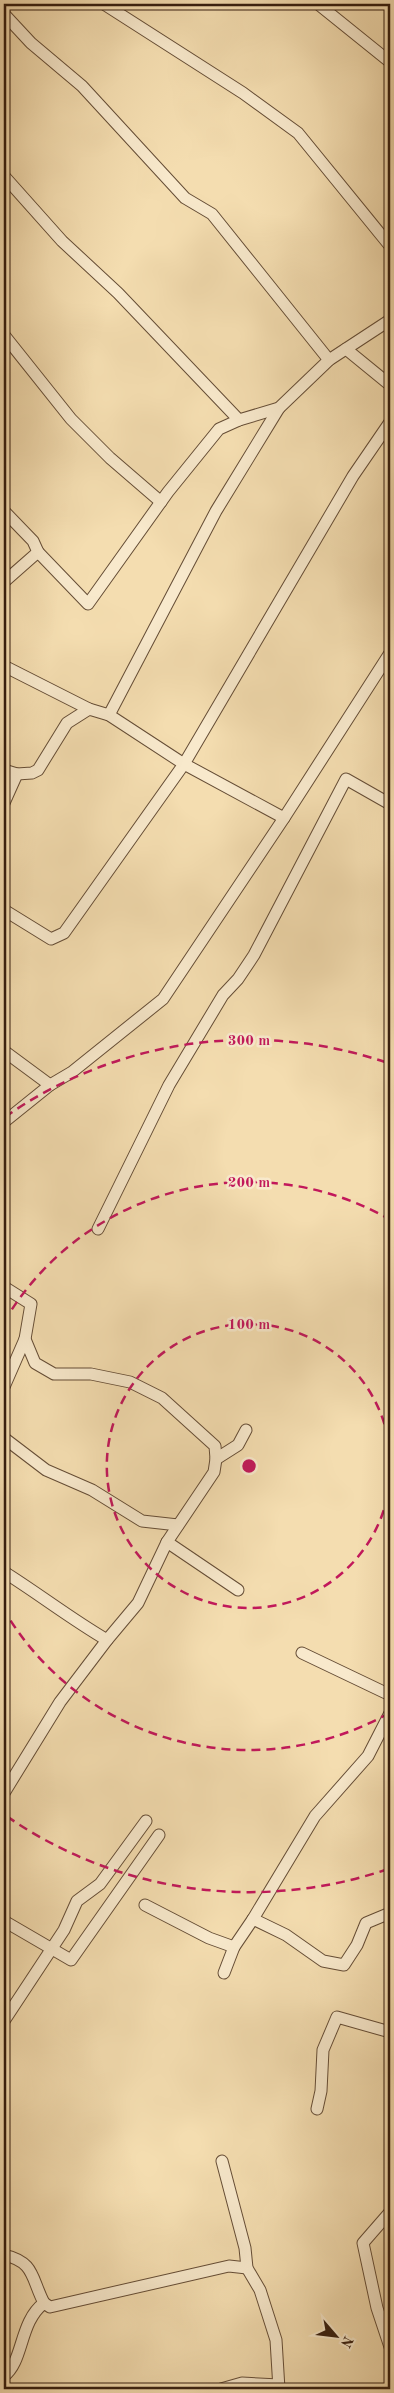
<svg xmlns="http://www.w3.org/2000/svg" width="394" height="2393" font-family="'Old Standard TT',serif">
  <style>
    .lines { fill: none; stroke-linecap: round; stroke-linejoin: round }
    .minor-casing { stroke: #654d36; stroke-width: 13 }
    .minor { stroke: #f8e9cc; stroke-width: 11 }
    .ring { fill: none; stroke: #c2185b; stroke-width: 2.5; stroke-dasharray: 9 6 }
    .centre { fill: #c2185b; stroke: #f8e9cc; stroke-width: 2.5 }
    .ring-label { font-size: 15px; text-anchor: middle; font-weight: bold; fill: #c2185b; stroke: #f8e9cc; stroke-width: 5; stroke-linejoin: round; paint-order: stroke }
  </style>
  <rect width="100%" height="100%" fill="#f4ddb0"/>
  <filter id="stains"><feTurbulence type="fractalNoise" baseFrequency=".004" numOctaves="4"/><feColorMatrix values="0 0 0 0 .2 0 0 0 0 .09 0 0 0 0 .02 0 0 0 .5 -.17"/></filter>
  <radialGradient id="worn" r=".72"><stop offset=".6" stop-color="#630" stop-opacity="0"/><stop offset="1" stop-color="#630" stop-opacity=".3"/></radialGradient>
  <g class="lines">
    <defs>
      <g id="minor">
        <path d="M104 4 243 93 298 133 390 246"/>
        <path d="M318 4 390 62"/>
        <path d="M4 14 31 43 82 86 185 198 212 214 329 360"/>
        <path d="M4 176 62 241 118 293 239 420"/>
        <path d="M4 335 71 419 110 458 161 502"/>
        <path d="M346 349 390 385"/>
        <path d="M4 511 33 541 38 552"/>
        <path d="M4 582 38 552 88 604 168 492 219 429 239 420 279 408 329 360 390 320"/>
        <path d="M4 666 89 709"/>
        <path d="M109 715 216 511 279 408"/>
        <path d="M4 770 17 774 4 803"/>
        <path d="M17 774 32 773 38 770 67 723 89 709 109 715 184 764 284 818"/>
        <path d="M4 910 51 939 64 933 184 764 353 476 390 422"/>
        <path d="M4 1051 50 1085"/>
        <path d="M4 1122 50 1085 72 1072 163 999 284 818 390 653"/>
        <path d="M98 1229 169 1085 223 995 238 979 254 955 346 779 390 804"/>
        <path d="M4 1287 31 1304 25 1339 35 1363 54 1374H91L130 1382 162 1398 215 1446 216 1459 214 1472 167 1542 138 1603 107 1640 60 1702 4 1793"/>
        <path d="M4 1387 25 1339"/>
        <path d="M4 1438 46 1470 92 1490 142 1521 178 1525"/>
        <path d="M216 1459 238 1445 246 1430"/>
        <path d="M167 1542 238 1590"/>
        <path d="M4 1572C39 1594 71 1619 107 1640"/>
        <path d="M302 1653 390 1695"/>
        <path d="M145 1905 209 1938 234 1947 253 1919 286 1935 323 1961 344 1965 357 1945 366 1923 390 1913"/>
        <path d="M253 1919 315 1816 368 1756 390 1713"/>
        <path d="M4 1921 71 1960 159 1835"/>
        <path d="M224 1973 234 1947"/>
        <path d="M4 2021 64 1930 77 1901 100 1884 146 1821"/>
        <path d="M317 2109 321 2091 323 2050 337 2017 390 2032"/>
        <path d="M222 2161 245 2248 247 2268 260 2290 276 2340 279 2389"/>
        <path d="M390 2212 363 2243 377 2308 390 2347"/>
        <path d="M4 2255C35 2262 31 2278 44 2303"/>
        <path d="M4 2376C24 2361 19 2322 44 2303L50 2307 229 2266 247 2268"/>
        <path d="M221 2389 242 2383 279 2385"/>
      </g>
    </defs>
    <use href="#minor" class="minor-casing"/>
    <use href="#minor" class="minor"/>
  </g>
  <g class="ring">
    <path d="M390 1481A142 142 0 1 1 390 1451"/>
    <path d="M389 1713A284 284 0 0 1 4 1610M4 1322A284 284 0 0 1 389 1219"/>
    <path d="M388 1869A426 426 0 0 1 5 1815M5 1117A426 426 0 0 1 388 1063"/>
  </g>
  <circle cx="249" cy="1466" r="8" class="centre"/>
  <g class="ring-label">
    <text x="249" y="1045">300 m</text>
    <text x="249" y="1187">200 m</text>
    <text x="249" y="1329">100 m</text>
  </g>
  <rect width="394" height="2393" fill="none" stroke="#f4ddb0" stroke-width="20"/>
  <rect x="5" y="5" width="384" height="2383" fill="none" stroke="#351d0e" stroke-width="2.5"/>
  <rect x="10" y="10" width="374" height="2373" fill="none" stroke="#351d0e"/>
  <g transform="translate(336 2336) rotate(118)" stroke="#f8e9cc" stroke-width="4" paint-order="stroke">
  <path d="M0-4L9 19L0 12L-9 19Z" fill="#351d0e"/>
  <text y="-8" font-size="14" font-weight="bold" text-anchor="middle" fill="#351d0e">N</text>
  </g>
  <rect width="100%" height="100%" filter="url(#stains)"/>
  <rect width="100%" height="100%" fill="url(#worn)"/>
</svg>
